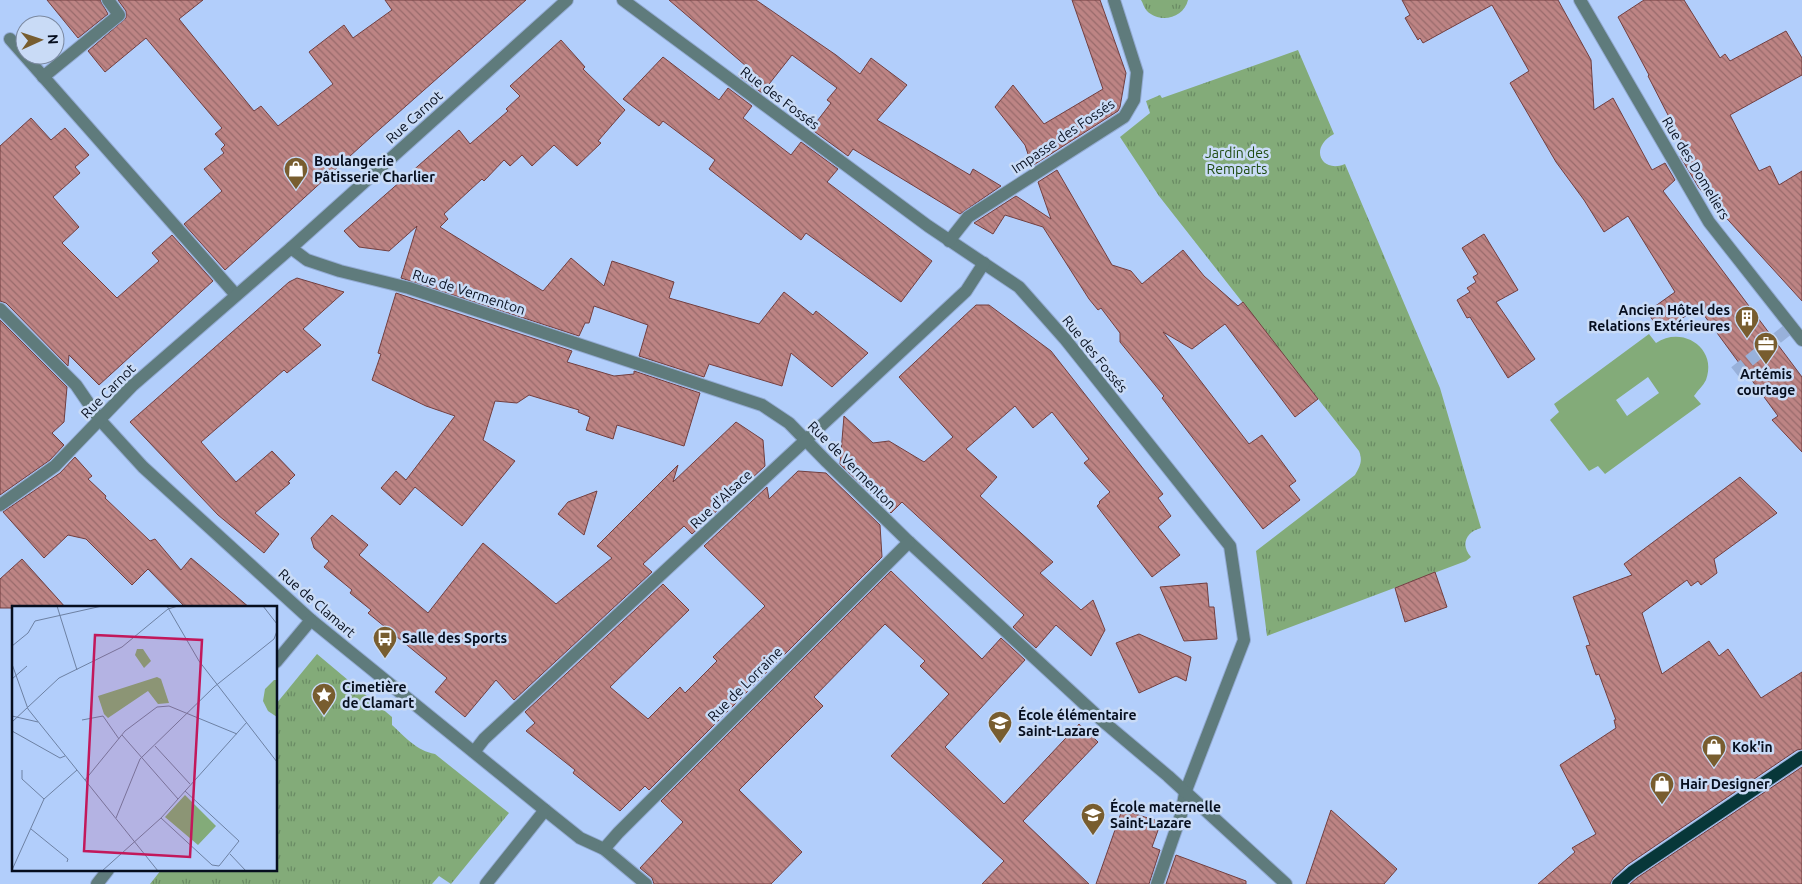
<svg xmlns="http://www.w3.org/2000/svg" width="1802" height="884" font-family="Ubuntu,sans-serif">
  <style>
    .grass { fill: #83ab79; fill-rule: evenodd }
    .park { fill: url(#park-tufts) }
    .building { fill: url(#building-back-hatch); stroke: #723f40 }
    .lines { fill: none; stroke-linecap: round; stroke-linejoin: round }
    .minor-tunnel { stroke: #98b1da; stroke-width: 12; stroke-dasharray: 12 6; stroke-linecap: butt }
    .minor-casing { stroke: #93abd3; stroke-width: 14 }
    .major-casing { stroke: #93abd3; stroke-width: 14 }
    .minor { stroke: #5f7b7c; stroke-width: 12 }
    .major { stroke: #073739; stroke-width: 12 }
    .labels { text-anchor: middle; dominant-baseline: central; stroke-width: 5; stroke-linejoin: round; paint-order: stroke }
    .street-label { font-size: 14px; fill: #060e1e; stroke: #c9dbf6 }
    .park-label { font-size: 14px; fill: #1f4b11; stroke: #c9dbf6 }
    .poi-label { font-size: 14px; font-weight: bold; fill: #060e1e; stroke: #c9dbf6; text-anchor: start }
    .inset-road { fill: none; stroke: #6d81a3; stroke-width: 1 }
    .view { fill: #c2185b; fill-opacity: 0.15; stroke: #c2185b; stroke-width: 2.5 }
    .inset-edge { fill: none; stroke: #060e1e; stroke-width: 2.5 }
  </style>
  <defs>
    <pattern id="park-tufts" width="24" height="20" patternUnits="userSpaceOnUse" patternTransform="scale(1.25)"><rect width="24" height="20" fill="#83ab79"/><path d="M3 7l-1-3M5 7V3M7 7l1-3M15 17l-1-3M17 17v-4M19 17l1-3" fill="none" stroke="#698a63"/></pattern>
    <pattern id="building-back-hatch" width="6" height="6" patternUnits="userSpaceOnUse" patternTransform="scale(1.25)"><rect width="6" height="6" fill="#bd8484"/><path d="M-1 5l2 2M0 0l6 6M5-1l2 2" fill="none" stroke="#986a6b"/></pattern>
  </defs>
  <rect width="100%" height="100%" fill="#b2cefb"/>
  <path class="grass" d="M1649 334 1656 343C1682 325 1718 348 1706 380 1703 386 1698 390 1694 396L1701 404 1605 474 1598 466 1589 471 1550 420 1559 412 1554 404ZM1648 377 1659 393 1627 416 1616 400Z"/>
  <g class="park">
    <path d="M1141 0H1188C1184 18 1160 24 1147 11 1144 8 1143 3 1141 0Z"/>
    <path d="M1298 50 1334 134C1308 148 1322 174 1345 164L1440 388 1481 528C1466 532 1460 545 1471 557L1466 561 1267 636 1256 551 1355 475C1360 466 1363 461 1359 451L1159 196 1120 137 1150 113 1146 101 1160 95 1162 98Z"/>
    <path d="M317 654 392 717V725C404 736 417 751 435 754L509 813 451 884 439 876 432 884H150L161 870H276V704Z"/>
  </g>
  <g class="building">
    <path d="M47 0H100L108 14 78 38Z"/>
    <path d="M118 0H203L179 19 254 111 261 106 278 126 333 84 309 52 344 25 353 38 392 10 385 0H526L372 136 225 270 184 224 222 191 204 169 224 153 221 149 225 145 215 134 222 128 146 38 105 72 88 51 126 18V11Z"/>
    <path d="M669 0H756L836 55 860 74 871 58 907 85 877 120 970 175 973 169 1001 186 960 214 853 149 848 156 811 129 831 103 827 100 837 88 792 55 762 93 738 75 746 66Z"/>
    <path d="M1072 0H1100L1126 73 1120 107 1118 111 1032 166 1025 145 995 107 1013 85 1044 124 1103 89Z"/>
    <path d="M1402 0H1558L1591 60 1594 110 1613 98 1652 170 1665 163 1675 180 1663 191 1802 377V452L1772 420 1778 416 1698 307 1662 333 1647 312 1675 292 1628 216 1604 232 1584 200 1556 162 1510 83 1529 71 1492 5 1423 43 1420 38 1418 40 1405 18 1410 15Z"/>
    <path d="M1644 0H1684L1720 58 1725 54 1730 61 1786 31 1802 58V75L1730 115 1759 171 1770 166 1779 185 1802 171V301L1699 188 1680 156 1687 152 1648 76 1649 75 1618 17Z"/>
    <path d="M561 40 585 67 583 69 625 110 598 141 601 143 577 166 554 145 532 166 522 155 510 166 504 160 484 181 482 179 444 214 448 219 440 227 543 291 571 258 604 286 612 261 674 282 669 298 759 324 784 292 813 315 816 311 868 353 832 387 791 353 782 386 709 364 704 377 639 356 648 325 594 306 589 323H585L579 336 401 278 417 226 389 251 359 247 344 231 459 130 470 144 508 111 506 109 520 96 510 86Z"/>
    <path d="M663 57 719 100 728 88 752 106 743 118 791 155 801 142 838 169 827 182 932 261 901 302 806 233 801 240 709 169 715 160 663 121 659 126 623 99Z"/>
    <path d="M31 118 51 140 65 128 89 155 75 167 80 173 53 197 79 227 62 243 117 298 159 261 152 253 172 235 213 281 99 385 69 355 68 366 6 303 0 301V146Z"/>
    <path d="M1057 170 1112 265 1131 271 1142 284 1183 250 1204 276 1238 306 1243 302 1318 399 1295 417 1225 324 1192 349 1163 332 1249 444 1262 435 1296 481 1289 486 1300 500 1263 529 1162 398 1164 396 1120 342V333L1101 308 1098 310 1089 299 1043 227 1005 215 993 234 974 223 1016 196 1051 219 1038 182Z"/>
    <path d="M1484 234 1518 290 1496 302 1535 359 1508 378 1470 317 1467 318 1457 300 1470 292 1467 288 1476 282 1473 277 1478 274 1462 248Z"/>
    <path d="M297 278 344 292 303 329 321 345 287 373 284 370 201 442 236 482 272 451 295 475 288 482 290 483 255 513 279 534 264 553 218 515 130 422 289 282Z"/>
    <path d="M396 293 572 351 567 362 614 376 634 374V371L700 393 684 446 617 425 613 439 586 430 590 417 578 412 579 410 529 395 517 403 495 401 483 440 515 461 462 526 415 487 400 505 381 488 396 471 406 480 455 416 426 406 372 380 381 354 378 353Z"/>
    <path d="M976 305H989L1051 351 1163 494 1158 498 1171 516 1158 527 1180 555 1152 577 1097 506 1100 503 1099 502 1110 492 1084 463 1089 459 1052 412 1033 428 1015 406 966 449 997 477 980 496 1053 562 1040 573 1081 610 1093 600 1105 630 1091 656 1056 625 1036 648 1013 627 1024 615 902 502 891 513 840 464 844 416 873 443 889 441 924 462 953 437 899 377Z"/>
    <path d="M0 320 67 387 64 422 52 433 64 445 50 460 0 495Z"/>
    <path d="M736 422 763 440 765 466 692 534 684 526 643 564 652 572 514 700 496 680 465 717 435 692 447 678 368 613 371 610 350 593 352 590 324 567 329 561 314 548 311 538 332 515 368 545 359 555 428 613 483 543 556 604 612 558 597 546 678 465 673 482Z"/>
    <path d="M75 457 92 476 88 479 106 496 105 498 150 541 155 539 181 570 191 558 250 608H186L148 569 132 585 86 539 68 535 44 558 3 512 60 473Z"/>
    <path d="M798 471 826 473 880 525 882 557 649 790 645 786 620 811 573 773 575 770 526 731 535 723 525 712 663 584 689 610 610 687 648 719 680 687 685 693 717 661 713 657 765 606 704 546 767 487 769 499Z"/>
    <path d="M1740 477 1777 513 1714 559 1717 573 1701 585 1698 581 1691 586 1687 580 1642 613 1662 674 1709 641 1719 656 1728 649 1761 698 1802 672V749L1797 750 1627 865 1613 878 1610 884H1538L1575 852 1572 848 1596 834 1560 765 1616 728 1614 720H1616L1599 674 1596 675 1586 646 1590 645 1573 597 1632 575 1624 564Z"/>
    <path d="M597 491 584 535 558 514 568 502Z"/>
    <path d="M22 559 66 608H0V579Z"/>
    <path d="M891 571 982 659 1001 638 1025 660 945 747 1004 804 1079 724 1098 742 1023 821 1089 884H982L1004 861 891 756 949 694 920 666 925 661 885 624 814 697 823 706 739 790 802 852 771 884H654L652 878 640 868 683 822 661 801Z"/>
    <path d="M1435 572 1447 607 1405 622 1395 588Z"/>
    <path d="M1207 583 1209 607H1214L1217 639 1184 641 1160 587Z"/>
    <path d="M1139 634 1191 657 1186 681 1176 676 1139 693 1116 643Z"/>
    <path d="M1802 767V884H1630L1637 878Z"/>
    <path d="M1122 810 1161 822 1152 847 1160 850 1149 884H1096Z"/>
    <path d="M1331 810 1397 869 1384 884H1306Z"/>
    <path d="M1176 855 1246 881V884H1166Z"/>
  </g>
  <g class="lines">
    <path class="minor-tunnel" d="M1735 372 1791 327"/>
    <defs>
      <g id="minor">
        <path d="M623 0 928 226 1019 287 1065 339 1230 546 1244 640 1185 793 1181 815 1157 884"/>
        <path d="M1580 0 1709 222 1802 340"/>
        <path d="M10 39 236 295"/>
        <path d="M43 77 119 15 108 0"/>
        <path d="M949 241 968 217 1124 117 1134 100 1137 72 1114 0"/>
        <path d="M291 248 307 260 340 271 409 288 762 405 789 423 827 462 909 542 1105 723 1168 776 1286 884"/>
        <path d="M0 309 76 385 100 420 143 467 311 620 545 810 580 838 604 849 646 884"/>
        <path d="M0 505 55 466 132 386 291 248 567 0"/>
        <path d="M276 662 311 620"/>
        <path d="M474 752 484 739 966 291 984 263"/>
        <path d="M604 849 618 833 909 542"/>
        <path d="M97 884 108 870"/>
        <path d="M486 884 545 810"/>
      </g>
      <path id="major" d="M1618 884 1632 872 1802 757"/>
    </defs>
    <use href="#minor" class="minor-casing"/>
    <use href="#major" class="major-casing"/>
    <use href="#minor" class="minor"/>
    <use href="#major" class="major"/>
  </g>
  <defs>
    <symbol id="shop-pin" viewBox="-11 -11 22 30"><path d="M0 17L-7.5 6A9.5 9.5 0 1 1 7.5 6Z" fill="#785d2f" stroke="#c9dbf6"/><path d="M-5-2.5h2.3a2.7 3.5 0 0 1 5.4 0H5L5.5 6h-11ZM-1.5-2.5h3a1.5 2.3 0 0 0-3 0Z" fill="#fff"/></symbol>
    <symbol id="building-pin" viewBox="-11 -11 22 30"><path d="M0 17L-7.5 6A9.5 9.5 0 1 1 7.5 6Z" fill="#785d2f" stroke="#c9dbf6"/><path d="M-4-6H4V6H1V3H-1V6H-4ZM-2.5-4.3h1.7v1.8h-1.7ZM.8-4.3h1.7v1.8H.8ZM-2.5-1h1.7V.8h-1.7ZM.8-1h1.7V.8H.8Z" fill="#fff"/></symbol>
    <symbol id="office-pin" viewBox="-11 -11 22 30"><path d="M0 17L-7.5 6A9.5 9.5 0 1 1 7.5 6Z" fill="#785d2f" stroke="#c9dbf6"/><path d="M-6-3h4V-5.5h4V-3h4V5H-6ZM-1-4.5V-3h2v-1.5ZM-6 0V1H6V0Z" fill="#fff"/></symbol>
    <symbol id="bus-pin" viewBox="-11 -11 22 30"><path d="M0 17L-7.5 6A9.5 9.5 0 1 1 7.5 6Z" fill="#785d2f" stroke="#c9dbf6"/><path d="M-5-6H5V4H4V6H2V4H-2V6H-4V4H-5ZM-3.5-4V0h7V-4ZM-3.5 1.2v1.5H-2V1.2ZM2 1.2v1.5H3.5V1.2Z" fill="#fff"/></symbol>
    <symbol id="sight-pin" viewBox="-11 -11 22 30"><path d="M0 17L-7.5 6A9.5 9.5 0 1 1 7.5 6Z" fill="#785d2f" stroke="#c9dbf6"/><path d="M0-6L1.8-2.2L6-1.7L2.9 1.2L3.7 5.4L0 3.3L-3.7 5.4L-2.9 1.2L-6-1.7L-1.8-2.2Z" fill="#fff"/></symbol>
    <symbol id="school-pin" viewBox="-11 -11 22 30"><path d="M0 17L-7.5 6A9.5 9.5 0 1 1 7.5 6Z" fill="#785d2f" stroke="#c9dbf6"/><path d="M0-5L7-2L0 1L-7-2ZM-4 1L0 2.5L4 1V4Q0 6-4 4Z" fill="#fff"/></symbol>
  </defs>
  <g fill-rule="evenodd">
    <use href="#shop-pin" x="282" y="155" width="28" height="38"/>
    <use href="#building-pin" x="1733" y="304" width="28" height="38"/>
    <use href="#office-pin" x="1752" y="330" width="28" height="38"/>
    <use href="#bus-pin" x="371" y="624" width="28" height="38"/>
    <use href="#sight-pin" x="310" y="681" width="28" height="38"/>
    <use href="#school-pin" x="986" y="709" width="28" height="38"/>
    <use href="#shop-pin" x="1700" y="733" width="28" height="38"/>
    <use href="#shop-pin" x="1648" y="770" width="28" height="38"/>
    <use href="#school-pin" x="1079" y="801" width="28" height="38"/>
  </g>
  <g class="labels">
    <g class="street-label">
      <text transform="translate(780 98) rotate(37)">Rue des Fossés</text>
      <text transform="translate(414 117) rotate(-42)">Rue Carnot</text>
      <text transform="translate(1063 136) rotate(-34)">Impasse des Fossés</text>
      <text transform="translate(1696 168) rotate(59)">Rue des Domeliers</text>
      <text transform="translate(469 292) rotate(18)">Rue de Vermenton</text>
      <text transform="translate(1095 354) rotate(51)">Rue des Fossés</text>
      <text transform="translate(108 391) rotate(-45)">Rue Carnot</text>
      <text transform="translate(852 465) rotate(45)">Rue de Vermenton</text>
      <text transform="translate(721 499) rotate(-43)">Rue d'Alsace</text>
      <text transform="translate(317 603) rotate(41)">Rue de Clamart</text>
      <text transform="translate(745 684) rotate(-45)">Rue de Lorraine</text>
    </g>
    <g class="park-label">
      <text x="1237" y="153">Jardin des<tspan x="1237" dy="16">Remparts</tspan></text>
    </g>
    <g class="poi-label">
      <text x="314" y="161">Boulangerie<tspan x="314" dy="16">Pâtisserie Charlier</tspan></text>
      <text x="1730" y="310" text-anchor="end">Ancien Hôtel des<tspan x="1730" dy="16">Relations Extérieures</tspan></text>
      <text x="1766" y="374" text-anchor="middle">Artémis<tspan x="1766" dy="16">courtage</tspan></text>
      <text x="402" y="638">Salle des Sports</text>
      <text x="342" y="687">Cimetière<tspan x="342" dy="16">de Clamart</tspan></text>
      <text x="1018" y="715">École élémentaire<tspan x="1018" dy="16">Saint-Lazare</tspan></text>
      <text x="1732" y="747">Kok'in</text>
      <text x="1680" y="784">Hair Designer</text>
      <text x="1110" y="807">École maternelle<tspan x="1110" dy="16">Saint-Lazare</tspan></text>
    </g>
  </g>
  <g transform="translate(12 606)">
    <rect width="265" height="265" fill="#b2cefb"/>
    <path d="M125 43H131L139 55 132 62 123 49ZM262 74H265V111L256 105 251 95 253 83Z" fill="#83ab79"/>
    <path d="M145 71 149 73 157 97 146 98 136 85 96 112 92 108 86 90ZM173 189 204 220 186 239 153 211Z" fill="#83ab79"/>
    <path class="inset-road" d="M45 0 65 64M155 0 187 55 265 156M251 0 265 18M0 40 16 27 23 15 90 0M0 58 16 103 146 265M0 73 15 60M0 110 26 116M70 114 91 110 107 133M0 116 47 72 110 41 156 3 166 0M0 125 48 152 53 150M110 129 166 193M143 140 178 178M10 164V173L32 193M73 174 113 125 145 101 157 100 225 128M104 212 128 153 202 81 262 33 265 25M149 212 200 259 207 260 227 235 173 185M19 223 56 253 55 256M218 248 234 265M0 264 32 193 65 164M90 265 149 212 235 116"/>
    <path class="view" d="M83 29 190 34 178 251 72 245Z"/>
    <rect width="265" height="265" class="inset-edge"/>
  </g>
  <g transform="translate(40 40) rotate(87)"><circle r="24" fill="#c9dbf6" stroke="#7b89a0"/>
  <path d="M0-4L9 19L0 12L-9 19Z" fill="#785d2f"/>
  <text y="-8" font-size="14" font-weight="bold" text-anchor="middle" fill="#060e1e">N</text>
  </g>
</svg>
